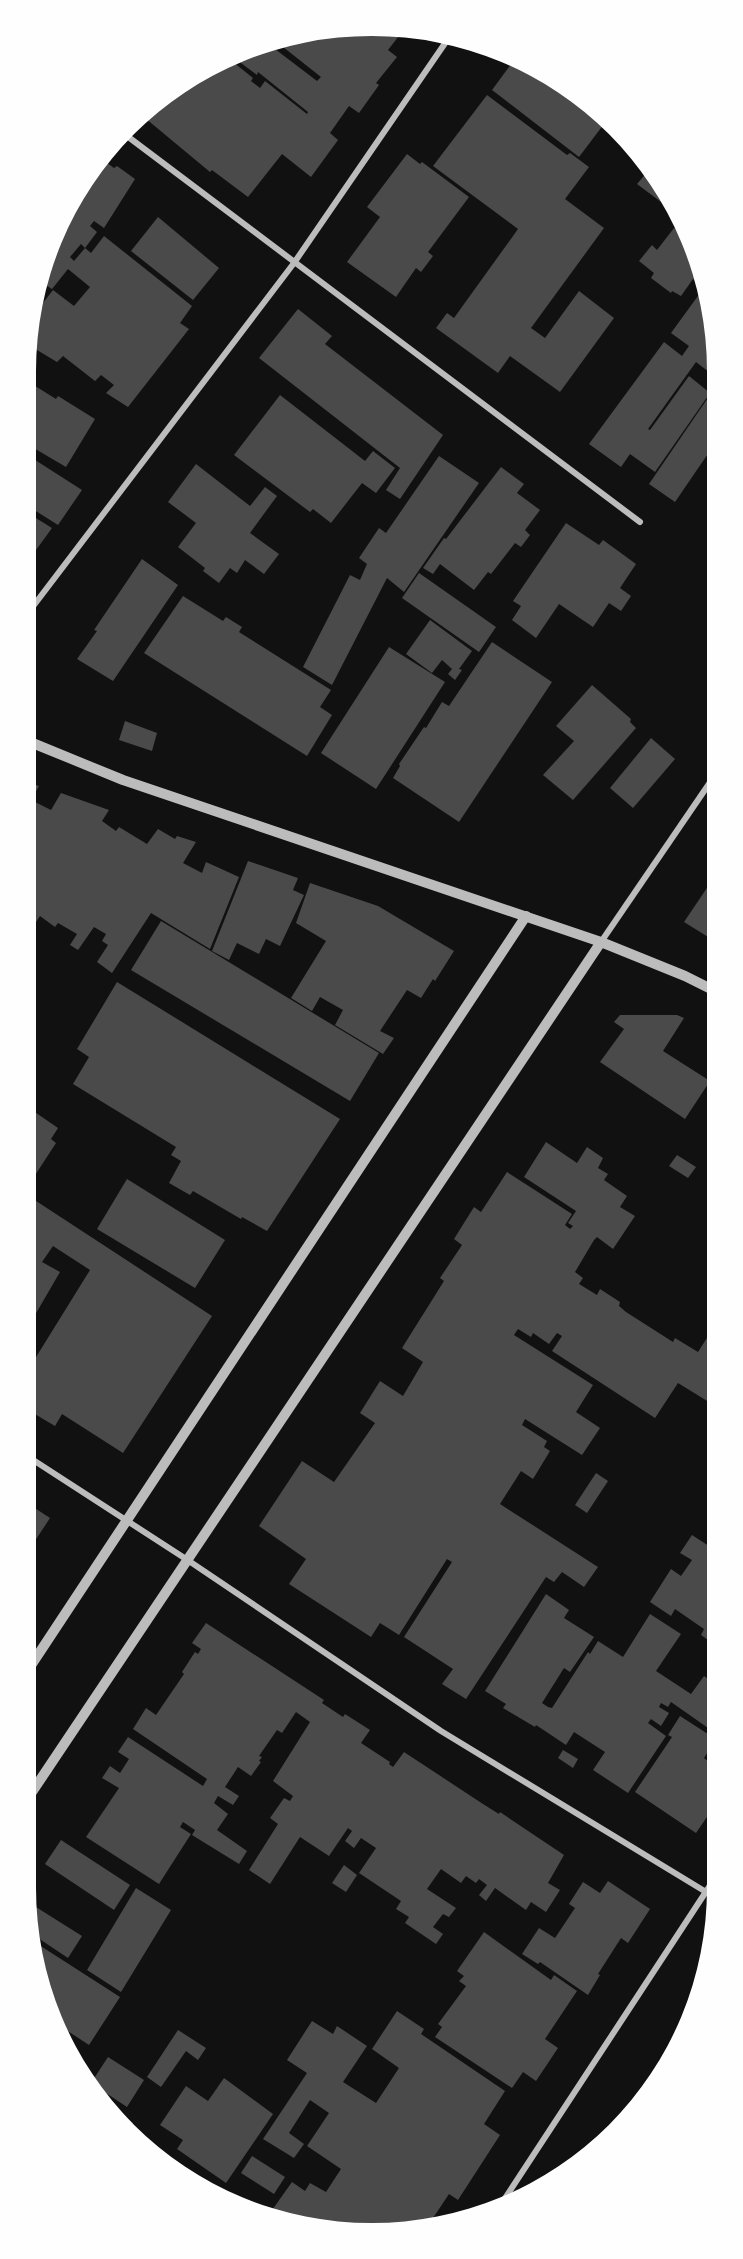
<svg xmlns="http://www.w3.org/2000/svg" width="743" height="2259" font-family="'Alegreya Sans',sans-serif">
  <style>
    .building { fill: #4a4a4a; fill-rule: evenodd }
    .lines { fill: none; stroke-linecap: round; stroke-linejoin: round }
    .minor { stroke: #bcbcbc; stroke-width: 6 }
    .tertiary { stroke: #bcbcbc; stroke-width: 10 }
  </style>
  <rect width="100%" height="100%" fill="#111"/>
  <g class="building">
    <path d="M304 32H402L388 50 397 57 376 83 379 85 359 113 349 106 330 133 338 140 311 177 282 154 248 197 212 170 210 172 145 118 180 84 233 62 253 78 251 81 260 88 265 81 307 114 308 112 258 72 257 75 237 60 271 46 317 81 321 77 278 43Z"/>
    <path d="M514 60 544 72 607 120 579 157 492 90Z"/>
    <path d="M487 95 567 155 570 153 589 167 565 199 604 228 531 328 545 338 579 291 614 318 560 392 510 356 498 373 436 328 447 313 454 318 518 229 433 166Z"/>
    <path d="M407 154 420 164 422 162 469 197 428 252 433 256 421 272 416 268 396 297 347 262 380 217 367 207Z"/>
    <path d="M103 160 114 168 117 166 135 179 104 228 94 221 90 226 97 232 85 248 91 253 104 236 192 306 180 323 189 329 128 407 106 393 114 385 101 375 95 381 63 356 57 362 32 347V317L53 290 74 306 90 287 68 269 52 289 41 282 84 179ZM81 244 85 248 74 261 70 257Z"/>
    <path d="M648 171 668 200 665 205 637 184Z"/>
    <path d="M158 217 219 268 193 300 131 251Z"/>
    <path d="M674 228 684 235 686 233 702 286 693 279 681 296 672 291 671 293 651 278 654 273 639 261 652 245 657 250Z"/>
    <path d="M703 289 714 326V376L696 362 648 429 650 430 689 376 710 393 655 472 630 454 621 467 589 444 664 342 682 356 689 346 671 333Z"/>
    <path d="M298 309 332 336 325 344 443 435 400 499 386 490 400 468 259 358Z"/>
    <path d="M32 384 56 399 58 396 95 419 66 467 32 447Z"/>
    <path d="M714 389V445L675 502 649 484Z"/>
    <path d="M280 395 365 461 373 451 395 468 376 493 362 483 331 523 313 509 310 512 234 455Z"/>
    <path d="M439 456 479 483 404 592 387 578 332 685 303 667 350 575 360 580 367 564 359 558 379 528 386 533Z"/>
    <path d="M32 458 82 490 58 525 31 508Z"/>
    <path d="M196 464 250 506 265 487 277 496 250 533 279 554 264 574 245 560 237 573 230 568 219 583 203 571 205 568 178 547 196 523 168 502Z"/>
    <path d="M501 467 524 484 517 493 540 510 525 530 530 535 521 547 515 543 491 574 488 572 474 590 440 564 433 574 423 568 444 538 446 539Z"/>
    <path d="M31 515 52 528 31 557Z"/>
    <path d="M566 523 599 545 603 540 636 564 620 588 631 596 621 611 609 603 593 627 559 604 536 638 512 620 521 606 513 601Z"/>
    <path d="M142 559 178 585 113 681 77 659 97 631 94 630Z"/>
    <path d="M419 573 496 627 479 652 402 598Z"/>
    <path d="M183 596 223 621 226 617 242 627 239 632 331 690 320 707 332 715 307 756 144 653Z"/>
    <path d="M430 620 472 651 459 669 462 670 455 680 448 674 452 669 442 660 432 673 406 654Z"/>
    <path d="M492 642 552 682 459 822 393 778 400 766 399 764 424 727 426 728 442 702 449 706Z"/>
    <path d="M389 647 445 682 376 789 321 753Z"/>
    <path d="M592 685 631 719 630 722 636 728 573 800 543 775 574 741 556 726Z"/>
    <path d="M125 721 157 733 152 751 119 740Z"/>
    <path d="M651 738 675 759 633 808 610 788Z"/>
    <path d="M30 783 39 786 31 800 51 810 61 793 109 810 102 821 116 831 119 827 147 844 158 829 175 839 177 836 196 842 183 863 202 873 206 862 239 877 210 949 151 913 112 973 97 962 108 945 102 941 106 934 94 927 78 950 70 945 77 934 58 923 55 927 40 916 36 922 30 918Z"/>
    <path d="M248 861 298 878 293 890 304 895 280 946 266 939 259 954 237 943 229 960 212 951Z"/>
    <path d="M713 879V940L684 922Z"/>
    <path d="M310 883 378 906 454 951 435 981 433 979 421 998 407 990 380 1031 394 1038 383 1054 335 1025 343 1010 320 997 312 1011 291 998 326 941 296 923Z"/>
    <path d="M161 921 379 1053 350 1101 131 970Z"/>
    <path d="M117 982 340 1119 267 1231 242 1217 241 1219 193 1191 190 1195 169 1183 181 1161 171 1155 176 1147 73 1084 89 1057 77 1049Z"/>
    <path d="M620 1015H677L684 1018 663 1051 710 1081 685 1119 600 1062 624 1029 614 1022Z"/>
    <path d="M29 1108 58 1128 51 1139 56 1143 28 1186Z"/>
    <path d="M546 1142 577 1163 587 1147 603 1158 598 1168 608 1174 604 1180 627 1196 620 1207 635 1216 613 1249 597 1237 594 1240 575 1272 583 1278 579 1284 597 1295 600 1289 620 1302 619 1306 626 1312 673 1342 675 1338 698 1352 712 1330V1404L678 1383 655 1418 552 1351 562 1336 557 1333 549 1344 533 1333 531 1337 518 1329 514 1335 593 1385 576 1412 600 1428 582 1455 525 1419 522 1425 547 1441 544 1447 550 1451 533 1479 521 1471 500 1504 598 1567 584 1587 562 1572 554 1582 546 1577 466 1699 442 1684 453 1669 404 1637 452 1562 447 1559 399 1635 380 1623 371 1637 289 1584 306 1559 259 1526 302 1461 334 1482 375 1423 360 1413 380 1381 403 1396 423 1362 402 1348 444 1281 440 1278 462 1245 454 1239 474 1207 481 1212 507 1172 572 1214 565 1225 570 1229 573 1226 568 1223 576 1211 524 1177Z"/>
    <path d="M677 1155 696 1167 688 1178 669 1166Z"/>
    <path d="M127 1179 225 1240 195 1288 97 1229Z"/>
    <path d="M30 1197 212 1316 123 1453 62 1414 55 1426 28 1410V1370L90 1270 53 1246 42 1262 60 1272 28 1327V1200Z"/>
    <path d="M596 1473 608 1481 587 1513 575 1505Z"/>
    <path d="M27 1503 50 1518 27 1553Z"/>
    <path d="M692 1535 712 1548V1557L707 1564 712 1567 711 1642 701 1635 704 1629 675 1609 671 1616 650 1602 671 1569 681 1576 692 1560 680 1553Z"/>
    <path d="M546 1594 569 1610 564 1618 594 1637 570 1672 564 1668 542 1703 548 1707 552 1708 588 1652 590 1654 598 1641 623 1657 650 1614 681 1634 656 1671 691 1694 704 1676 711 1681V1730L671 1702 668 1707 661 1703 659 1707 669 1713 661 1726 651 1719 648 1723 666 1736 628 1793 593 1770 605 1752 574 1732 566 1745 536 1725 535 1727 503 1708 506 1704 485 1691Z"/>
    <path d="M206 1623 324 1700 322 1703 343 1717 345 1714 370 1730 361 1743 390 1762 389 1764 393 1767 404 1752 483 1804 499 1814 500 1812 564 1855 548 1883 560 1890 546 1912 531 1902 526 1910 495 1888 486 1901 479 1895 487 1885 479 1879 476 1883 466 1876 461 1883 441 1869 427 1889 456 1908 449 1917 443 1914 433 1927 443 1934 436 1944 405 1923 409 1917 396 1909 401 1901 359 1873 376 1848 361 1838 354 1848 345 1841 352 1831 348 1828 329 1856 300 1837 270 1884 249 1870 278 1824 270 1818 284 1798 290 1801 293 1796 273 1781 310 1722 296 1712 282 1733 277 1730 259 1756 262 1757 259 1761 261 1762 251 1776 238 1767 225 1787 239 1796 233 1805 218 1796 214 1803 228 1814 217 1830 247 1851 239 1864 192 1835 195 1830 183 1822 180 1827 191 1834 159 1884 86 1837 119 1788 102 1778 110 1766 120 1773 129 1759 118 1752 128 1737 203 1786 207 1779 133 1729 146 1708 156 1715 184 1674 182 1672 195 1652 198 1654 201 1649 192 1643Z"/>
    <path d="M680 1716 711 1736V1747L704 1758 711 1764V1811L696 1833 635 1792 672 1737 668 1735Z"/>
    <path d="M563 1750 578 1759 573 1768 558 1758Z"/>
    <path d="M61 1840 130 1885 114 1910 45 1864Z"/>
    <path d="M344 1865 357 1875 346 1892 332 1883Z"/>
    <path d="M608 1881 650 1909 628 1943 621 1938 598 1974 600 1975 588 1995 540 1962 538 1964 522 1954 539 1928 555 1938 575 1908 569 1904 583 1882 600 1893Z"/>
    <path d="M136 1888 171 1910 121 1992 87 1970Z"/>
    <path d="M28 1902 82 1936 68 1958 35 1936Z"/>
    <path d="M484 1932 551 1980 554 1975 577 1991 545 2039 558 2048 536 2081 523 2072 512 2088 435 2037 442 2027 438 2024 466 1986 459 1981 464 1976 457 1971Z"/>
    <path d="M36 1943 120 1997 89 2045 57 2024 56 2026 52 2020Z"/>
    <path d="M397 2011 424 2029 421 2034 505 2091 484 2124 500 2135 458 2200 449 2194 429 2224 327 2231 270 2213 292 2182 305 2191 310 2183 326 2192 341 2169 307 2146 329 2113 310 2100 289 2133 304 2144 294 2158 263 2139 307 2073 287 2060 312 2021 333 2034 337 2026 367 2046 343 2082 376 2103 399 2068 372 2049Z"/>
    <path d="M178 2030 206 2048 198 2060 186 2051 161 2087 147 2077Z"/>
    <path d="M108 2057 144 2080 127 2107 91 2083Z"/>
    <path d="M224 2078 273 2114 226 2183 177 2149 183 2140 160 2125 186 2086 208 2101Z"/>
    <path d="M121 2115 133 2123 129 2129 118 2121Z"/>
    <path d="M252 2156 285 2177 274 2194 241 2173Z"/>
  </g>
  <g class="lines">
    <g class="minor">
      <path d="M127 136 640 522"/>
      <path d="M31 609 294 263 450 36"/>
      <path d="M601 942 713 778"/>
      <path d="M27 1456 186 1559 441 1731 711 1895"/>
      <path d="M502 2203 711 1884"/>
    </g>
    <g class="tertiary">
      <path d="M30 742 123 780 601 942 685 976 713 990"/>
      <path d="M26 1673 526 916"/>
      <path d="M26 1801 601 942"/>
    </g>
  </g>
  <path d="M0 0H743V2259H0ZM371 36H372A335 335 0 0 1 707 371V1888A335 335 0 0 1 372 2223H371A335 335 0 0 1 36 1888V371A335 335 0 0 1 371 36Z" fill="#fefefe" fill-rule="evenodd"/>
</svg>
